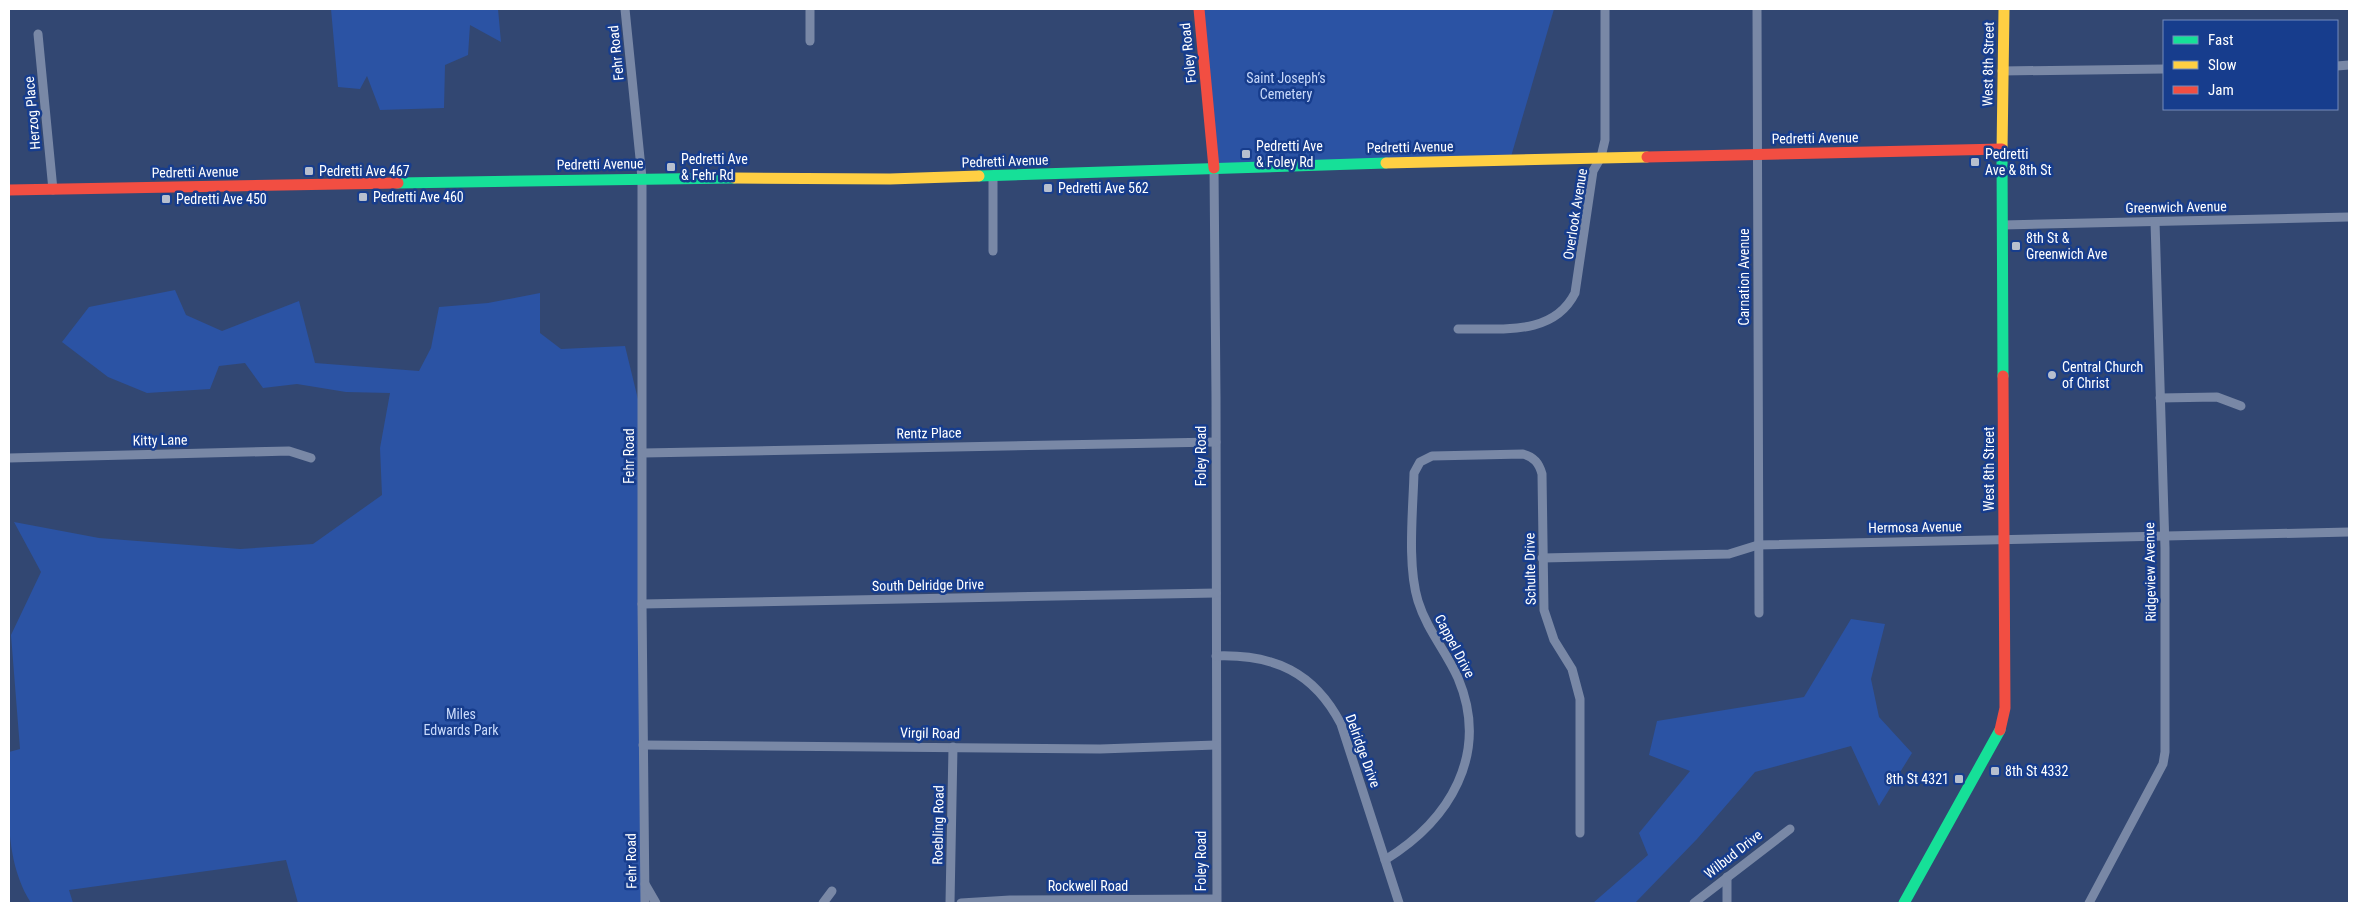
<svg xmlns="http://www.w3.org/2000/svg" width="2358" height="912" font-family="'Roboto Condensed',sans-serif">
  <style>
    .green { fill: #2b53a4 }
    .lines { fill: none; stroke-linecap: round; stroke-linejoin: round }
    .street { stroke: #7988a6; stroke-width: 9 }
    .fast { stroke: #16e098; stroke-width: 11 }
    .slow { stroke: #ffcf43; stroke-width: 11 }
    .jam { stroke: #f24e42; stroke-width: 11 }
    .poi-dot { fill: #b7bfce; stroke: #173d8d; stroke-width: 2 }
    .labels { text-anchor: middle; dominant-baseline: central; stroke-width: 5; stroke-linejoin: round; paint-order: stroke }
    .street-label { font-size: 14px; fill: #fff; stroke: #173d8d }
    .park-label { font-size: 14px; fill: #c9dafb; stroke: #173d8d }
    .poi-label { font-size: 14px; fill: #fff; stroke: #173d8d; text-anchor: start }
  </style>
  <rect width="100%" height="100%" fill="#324772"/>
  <g class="green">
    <path d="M331 9H498L501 42 470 25 468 55 445 65 444 108 380 110 367 76 360 89 338 87Z"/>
    <path d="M1199 9H1554L1510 160 1214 168Z"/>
    <path d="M175 290 186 315 222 331 299 301 315 363 419 371 431 348 439 307 488 303 540 293V333L561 349 625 346 643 420 645 903H298L286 860 69 890 73 903H31C3 859 9 803 9 752L20 749 11 635 41 572 14 522 99 538 240 549 313 544 382 495 380 448 390 393 346 392 297 384 263 388 245 363 219 366 210 389 147 393 108 377 62 342 89 307Z"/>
    <path d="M1851 619 1885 624 1871 679 1879 717 1912 753 1879 806 1851 746 1755 772 1697 839 1635 903H1593L1648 855 1639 833 1690 771 1649 755 1657 721 1804 697Z"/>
  </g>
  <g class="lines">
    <g class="street">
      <path d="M625 9 642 178V604L645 903"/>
      <path d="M810 9V41"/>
      <path d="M1757 9 1759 613"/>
      <path d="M38 34 53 190"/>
      <path d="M2337 66 2349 65"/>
      <path d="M2002 71 2164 69"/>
      <path d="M1214 168 1216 397 1217 903"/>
      <path d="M2003 225 2349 217"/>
      <path d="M993 251V177"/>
      <path d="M1458 329C1500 328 1553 337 1575 293L1593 171 1601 157 1605 140V9"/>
      <path d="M2160 398 2217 397 2241 406"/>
      <path d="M643 453 1216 442"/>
      <path d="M9 458 289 451 311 458"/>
      <path d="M1542 558 1729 554 1758 545 2349 532"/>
      <path d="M642 604 1216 593"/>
      <path d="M1216 656C1274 654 1314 672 1341 724L1399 903"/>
      <path d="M643 745 1100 749 1216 745"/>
      <path d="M1385 860C1450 820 1490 754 1458 678 1446 651 1427 630 1418 601 1407 565 1413 510 1414 473L1420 462 1432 456 1523 454C1534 457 1539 463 1542 474L1544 610 1554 640 1572 669 1580 699V833"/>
      <path d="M1727 877V903"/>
      <path d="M645 884 656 903"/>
      <path d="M823 903 832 891"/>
      <path d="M950 903 953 747"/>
      <path d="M961 903 1010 900 1216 899"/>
      <path d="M1694 903 1790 829"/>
      <path d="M2089 903 2163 764 2165 752V548L2155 222"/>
    </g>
    <g class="fast">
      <path d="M2002 152 2003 376"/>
      <path d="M979 176 1386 163"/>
      <path d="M398 183 734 178"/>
      <path d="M1904 903 2000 730"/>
    </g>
    <g class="slow">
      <path d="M2002 152 2004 9"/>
      <path d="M1386 163 1647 157"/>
      <path d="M734 178 890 179 979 176"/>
    </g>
    <g class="jam">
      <path d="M1199 9 1214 168"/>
      <path d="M1647 157 2002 149"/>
      <path d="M9 190 398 183"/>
      <path d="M2000 730 2005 708 2003 376"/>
    </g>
  </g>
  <g class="poi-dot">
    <rect x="1241" y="149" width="10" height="10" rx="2.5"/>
    <rect x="1970" y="157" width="10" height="10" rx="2.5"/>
    <rect x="666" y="162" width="10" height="10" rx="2.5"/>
    <rect x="304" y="166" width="10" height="10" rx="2.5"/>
    <rect x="1043" y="183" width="10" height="10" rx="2.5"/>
    <rect x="358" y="192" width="10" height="10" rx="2.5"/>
    <rect x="161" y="194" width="10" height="10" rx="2.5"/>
    <rect x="2011" y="241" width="10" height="10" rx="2.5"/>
    <circle cx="2052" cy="375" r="5"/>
    <rect x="1990" y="766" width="10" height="10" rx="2.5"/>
    <rect x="1954" y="774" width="10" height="10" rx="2.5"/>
  </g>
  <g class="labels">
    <g class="street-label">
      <text transform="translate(616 53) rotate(-96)">Fehr Road</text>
      <text transform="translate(1188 53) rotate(-96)">Foley Road</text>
      <text transform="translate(1988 64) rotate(-89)">West 8th Street</text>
      <text transform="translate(32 113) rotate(-95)">Herzog Place</text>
      <text transform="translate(1815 138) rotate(-1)">Pedretti Avenue</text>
      <text transform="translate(1410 147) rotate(-1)">Pedretti Avenue</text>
      <text transform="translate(1005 161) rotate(-2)">Pedretti Avenue</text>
      <text transform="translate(600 164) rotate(-1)">Pedretti Avenue</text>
      <text transform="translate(195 172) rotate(-1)">Pedretti Avenue</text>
      <text transform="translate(2176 207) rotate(-1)">Greenwich Avenue</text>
      <text transform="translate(1575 214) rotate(-81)">Overlook Avenue</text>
      <text transform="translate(1744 277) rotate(-90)">Carnation Avenue</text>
      <text transform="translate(929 433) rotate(-1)">Rentz Place</text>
      <text transform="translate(160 440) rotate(-1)">Kitty Lane</text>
      <text transform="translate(629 456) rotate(-90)">Fehr Road</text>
      <text transform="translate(1201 456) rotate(-90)">Foley Road</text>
      <text transform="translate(1989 469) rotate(-90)">West 8th Street</text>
      <text transform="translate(1915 527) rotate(-1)">Hermosa Avenue</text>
      <text transform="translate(1530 569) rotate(-91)">Schulte Drive</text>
      <text transform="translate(2150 572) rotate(-91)">Ridgeview Avenue</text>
      <text transform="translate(928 585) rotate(-1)">South Delridge Drive</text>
      <text transform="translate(1455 646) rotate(62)">Cappel Drive</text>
      <text transform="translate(930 733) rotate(1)">Virgil Road</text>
      <text transform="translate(1363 751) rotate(70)">Delridge Drive</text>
      <text transform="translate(938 825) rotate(-89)">Roebling Road</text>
      <text transform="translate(1733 854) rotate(-38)">Wilbud Drive</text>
      <text transform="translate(631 861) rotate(-91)">Fehr Road</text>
      <text transform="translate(1201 861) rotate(-90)">Foley Road</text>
      <text x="1088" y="886">Rockwell Road</text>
    </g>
    <g class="park-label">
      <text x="1286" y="78">Saint Joseph’s<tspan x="1286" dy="16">Cemetery</tspan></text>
      <text x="461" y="714">Miles<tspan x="461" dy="16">Edwards Park</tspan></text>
    </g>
    <g class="poi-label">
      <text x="1256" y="146">Pedretti Ave<tspan x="1256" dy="16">&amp; Foley Rd</tspan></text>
      <text x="1985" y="154">Pedretti<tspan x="1985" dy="16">Ave &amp; 8th St</tspan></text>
      <text x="681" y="159">Pedretti Ave<tspan x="681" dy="16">&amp; Fehr Rd</tspan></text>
      <text x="319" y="171">Pedretti Ave 467</text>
      <text x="1058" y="188">Pedretti Ave 562</text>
      <text x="373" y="197">Pedretti Ave 460</text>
      <text x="176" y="199">Pedretti Ave 450</text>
      <text x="2026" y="238">8th St &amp;<tspan x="2026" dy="16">Greenwich Ave</tspan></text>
      <text x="2062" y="367">Central Church<tspan x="2062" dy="16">of Christ</tspan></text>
      <text x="2005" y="771">8th St 4332</text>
      <text x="1949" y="779" text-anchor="end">8th St 4321</text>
    </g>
  </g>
  <rect width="2358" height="912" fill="none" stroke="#ffffff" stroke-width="20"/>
  <rect x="2163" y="20" width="175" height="90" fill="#173d8d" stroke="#748bbb"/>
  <rect x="2173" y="36" width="25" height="8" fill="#16e098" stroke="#748bbb"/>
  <text x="2208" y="45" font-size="15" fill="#ffffff">Fast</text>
  <rect x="2173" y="61" width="25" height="8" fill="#ffcf43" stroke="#748bbb"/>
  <text x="2208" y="70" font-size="15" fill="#ffffff">Slow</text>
  <rect x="2173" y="86" width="25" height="8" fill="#f24e42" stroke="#748bbb"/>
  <text x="2208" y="95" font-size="15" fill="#ffffff">Jam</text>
</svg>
